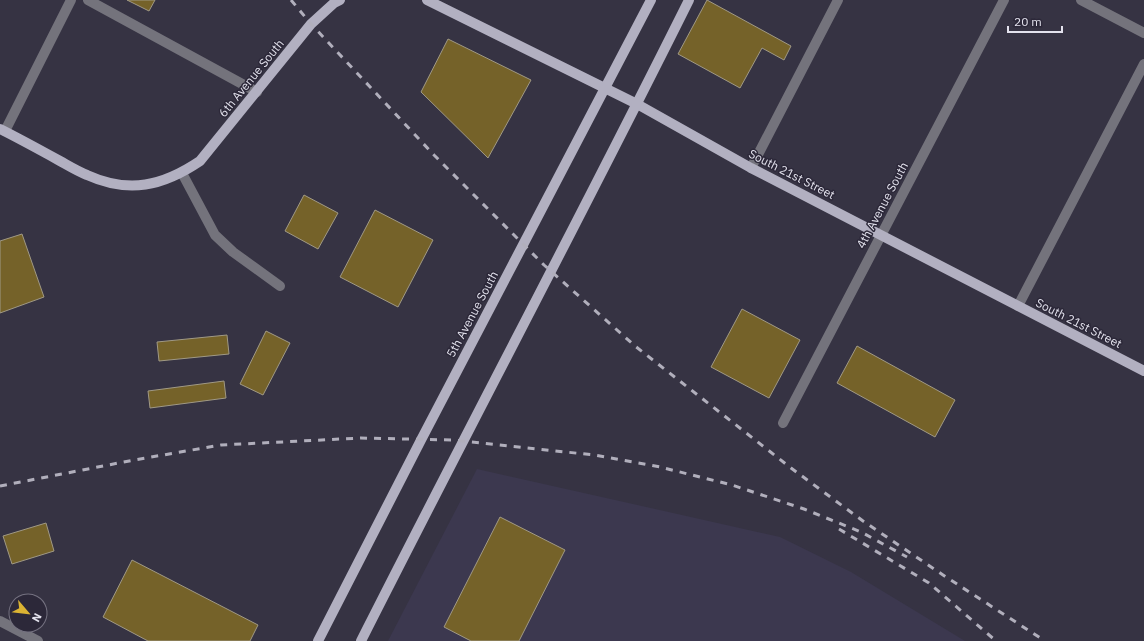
<svg xmlns="http://www.w3.org/2000/svg" width="1144" height="641" font-family="'IBM Plex Sans',sans-serif">
  <style>
    .built { fill: #3c384f }
    .building { fill: #756229; stroke: #a09985 }
    .lines { fill: none; stroke-linecap: round; stroke-linejoin: round }
    .minor { stroke: #74737c; stroke-width: 10 }
    .major { stroke: #b2b0c1; stroke-width: 10 }
    .rail { stroke: #b1afbc; stroke-width: 3; stroke-dasharray: 7 7; stroke-linecap: butt }
    .labels { text-anchor: middle; dominant-baseline: central; stroke-width: 3; stroke-linejoin: round; paint-order: stroke }
    .street-label { font-size: 12px; fill: #e3e2ed; stroke: #2c2839 }
  </style>
  <rect width="100%" height="100%" fill="#363343"/>
  <path class="built" d="M477 469 780 537 851 572 965 641H388Z"/>
  <g class="building">
    <path d="M127 0H155L149 11Z"/>
    <path d="M707 0 791 46 784 60 762 48 740 88 678 54Z"/>
    <path d="M448 39 531 80 488 158 421 92Z"/>
    <path d="M304 195 338 213 318 249 285 231Z"/>
    <path d="M375 210 433 240 398 307 340 277Z"/>
    <path d="M22 234 44 297 0 313V241Z"/>
    <path d="M742 309 800 340 769 398 711 367Z"/>
    <path d="M266 331 290 343 263 395 240 384Z"/>
    <path d="M227 335 229 354 159 361 157 342Z"/>
    <path d="M857 346 955 400 935 437 837 383Z"/>
    <path d="M224 381 226 398 150 408 148 391Z"/>
    <path d="M500 517 565 550 519 641H471L444 627Z"/>
    <path d="M46 523 54 551 12 564 3 536Z"/>
    <path d="M132 560 258 625 250 641H148L103 617Z"/>
  </g>
  <g class="lines">
    <g class="minor">
      <path d="M88 0 257 92"/>
      <path d="M1081 0 1144 33"/>
      <path d="M5 131 71 0"/>
      <path d="M751 168 838 0"/>
      <path d="M182 173 215 235 233 252 280 286"/>
      <path d="M1018 306 1144 64"/>
      <path d="M783 423 1004 0"/>
      <path d="M0 621 38 641"/>
    </g>
    <g class="major">
      <path d="M427 0 637 104 751 168 1144 371"/>
      <path d="M0 129C20 139 40 150 60 161 69 166 77 171 87 175 129 194 163 186 200 161L311 24 334 3 340 0"/>
      <path d="M318 641 421 440 651 0"/>
      <path d="M361 641C469 427 582 215 689 0"/>
    </g>
    <g class="rail">
      <path d="M291 0 311 24 434 155 544 265 635 346 791 468 863 521 943 575 1045 641"/>
      <path d="M0 486 134 460 221 445 361 438 453 440 594 455 660 467 732 485 804 509 861 532 907 557"/>
      <path d="M839 529 929 583 996 641"/>
    </g>
  </g>
  <g class="labels">
    <g class="street-label">
      <text transform="translate(251 78) rotate(-51)">6th Avenue South</text>
      <text transform="translate(792 174) rotate(27)">South 21st Street</text>
      <text transform="translate(882 205) rotate(-62)">4th Avenue South</text>
      <text transform="translate(472 314) rotate(-62)">5th Avenue South</text>
      <text transform="translate(1079 323) rotate(27)">South 21st Street</text>
    </g>
  </g>
  <g transform="translate(28 613) rotate(118)"><circle r="19" fill="#2c2839" stroke="#757281"/>
  <path d="M0-3L7 15L0 10L-7 15Z" fill="#dbb333"/>
  <text y="-6" font-size="11" font-weight="bold" text-anchor="middle" fill="#e3e2ed">N</text>
  </g>
  <path d="M1008 26v6h54v-6" fill="none" stroke="#e3e2ed" stroke-width="2"/>
  <text x="1014" y="26" font-size="12" fill="#e3e2ed" stroke="#2c2839" stroke-width="3" paint-order="stroke">20 m</text>
</svg>
